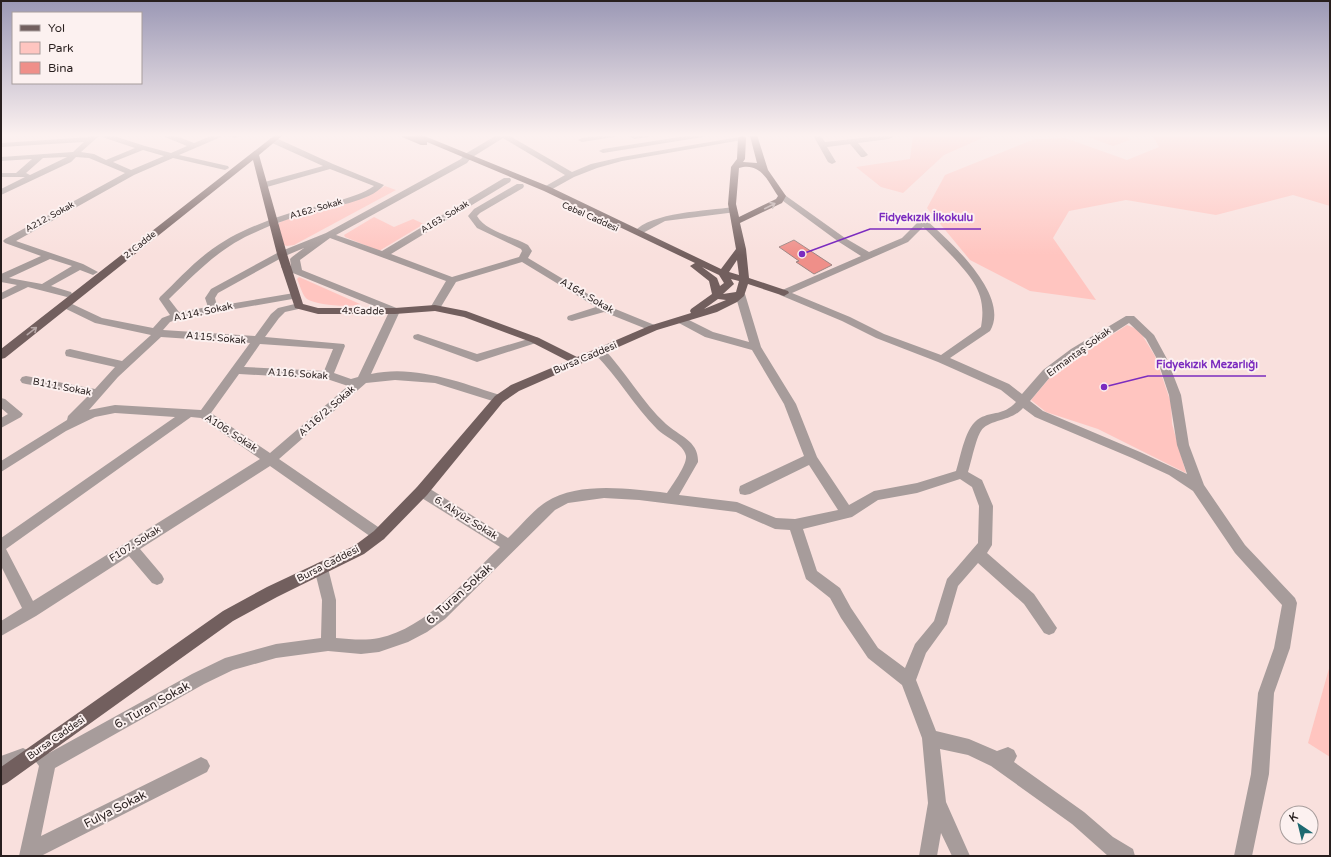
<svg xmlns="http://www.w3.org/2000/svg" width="1331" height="857" font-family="'Varela Round',sans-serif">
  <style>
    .green { fill: #ffc5c0 }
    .building { fill: #ef8f89; stroke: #9e8684 }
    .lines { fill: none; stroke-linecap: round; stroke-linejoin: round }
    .minor { fill: #a79c9b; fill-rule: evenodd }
    .major { fill: #725f5e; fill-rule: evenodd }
    .oneway { stroke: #b7a8a7 }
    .labels { text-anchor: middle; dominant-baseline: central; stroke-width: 4; stroke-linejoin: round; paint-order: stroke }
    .far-street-label { font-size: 9px; fill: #281f1e; stroke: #fcf1f0 }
    .street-label { font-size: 10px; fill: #281f1e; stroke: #fcf1f0 }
    .near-street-label { font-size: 12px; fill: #281f1e; stroke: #fcf1f0 }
    .leader { fill: none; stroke: #7b2cbf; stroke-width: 1.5 }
    .callout-dot { fill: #7b2cbf; stroke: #fcf1f0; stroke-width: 1.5 }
    .callout-label { font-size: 11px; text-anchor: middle; font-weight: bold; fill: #7b2cbf; stroke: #fcf1f0; stroke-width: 4; stroke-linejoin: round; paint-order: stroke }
  </style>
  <rect width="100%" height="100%" fill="#f9e0dd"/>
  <g class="green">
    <path d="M913 135H989L944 155 903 193 881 187 856 167 910 159Z"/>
    <path d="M1082 135H1126L1130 140 1113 146Z"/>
    <path d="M1152 135H1330V206L1293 195 1216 215 1126 200 1069 211 1053 238 1096 300 1030 291 970 260 927 208 945 175 1035 139 1065 138 1127 160 1159 147Z"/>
    <path d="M385 186 396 190 294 245 287 246 284 245 278 224 282 221C315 211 356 204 385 186Z"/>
    <path d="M374 217 394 227 413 219 424 224 379 251 345 237 344 235Z"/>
    <path d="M299 277 360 304C350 308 316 305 307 299 302 295 300 285 297 279Z"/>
    <path d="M1127 325 1139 330 1155 356 1171 403 1172 424 1186 473 1098 429 1046 412 1031 400 1053 374Z"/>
    <path d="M1330 665V757L1308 743Z"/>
  </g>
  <path class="building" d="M794 240 832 265 814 274 796 262 799 261 779 247Z"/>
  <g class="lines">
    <g class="minor">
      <path d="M92 135H100L81 152 94 154 106 160 135 148 102 137V135H111L145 146 171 153 187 146 165 137V135H174L194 143 213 135H221V137L179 155 228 166 229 168 225 170 173 158 134 175 16 241 83 264 98 272 93 275 80 270 51 286 71 292 72 294 71 296 67 297 28 287 1 300V293L17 285 1 282V274L41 256 5 243 3 241 5 239 125 173 89 158 76 157 71 162 1 195V189L25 177H1V173H16L32 159 1 161V157L73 152 84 142 1 147V143L90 137ZM143 150 164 156 131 170 113 162ZM67 157 30 175 26 173 43 158ZM50 259 72 266 42 284 9 278Z"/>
      <path d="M225 135H238L239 136 235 138Z"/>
      <path d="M497 135H508L572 172 591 164 622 157 745 136 746 138 742 140 622 161 597 168 574 177 547 192 543 189 544 187 565 175 503 138 471 158 467 163 336 235 382 251 504 178H510L511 180 510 182 391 254 452 277 519 257 522 251 521 249 477 228 468 216 474 209 517 184H523L524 186 523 188 480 213 477 216C485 231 514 237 528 245L532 251 528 258 608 306 657 326 658 328 657 330H649L604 312 572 321 568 320 567 318 568 316 596 307 522 262 456 282 439 310H431L430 308 446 281 330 238 300 260 302 270 399 309 400 311 371 374C415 364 462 383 503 396L505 399 503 402 499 403 435 383 395 380 366 383 279 459 384 531 386 535 384 539 379 541 374 539 270 466 140 549 162 575 164 579 162 583 157 585 152 583 129 556 36 616 1 636V621L22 608 1 566V538L175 417 115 413 95 417 66 431 1 472V461L67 420 68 416 89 395 26 384 22 383 20 380 22 377 26 376 95 389 115 367 66 356 65 353 66 350 70 349 122 361 151 335 95 323 62 307 61 305 62 303H70L102 318 153 328 162 318 170 315 159 299 160 297C176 282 190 266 207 253 230 235 257 224 284 215 308 207 355 200 374 186L330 169 267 187H261L260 185 261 183 323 166 270 142V138H276L333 164 384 185C370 202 329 207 307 213 290 219 272 224 256 232 220 247 196 273 169 299L179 312 208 307 205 298 211 289 279 252 326 233 461 159 465 154ZM304 248 292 257 290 259 291 266 283 265 281 267 283 269 389 312 358 377 351 379 334 373 345 346 344 344 265 337 279 318 285 312 303 308 304 306 299 303 278 308 271 314 255 336 163 330 170 322 178 319 298 298 299 296 294 293 217 306 215 298 218 293 285 256ZM161 337 250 343 201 410 115 405 89 410 118 377ZM260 344 333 349 324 371 244 367ZM239 374 327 379 348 386 270 453 211 413ZM191 417 201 418 260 459 33 601 6 549Z"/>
      <path d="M602 135H618L614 137 582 142 578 140 582 138Z"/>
      <path d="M631 135H650L649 137 634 139 630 137Z"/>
      <path d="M692 135H707L703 137 603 153 599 151 603 149Z"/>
      <path d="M813 135H820L825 142 889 135 893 137 889 139 858 143 868 155 864 157H861L850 144 827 147 836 162 832 164 828 162Z"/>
      <path d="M782 193 845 238 869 252 902 238 920 220H926C950 241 1011 296 990 331L950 358 1009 384 1022 394 1043 370 1071 349 1126 316H1134L1154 335 1167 359 1181 395 1189 445 1204 485 1245 545 1295 598 1297 603 1290 648 1274 693 1269 774 1252 856H1234L1251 774 1258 693 1274 648 1282 605 1235 553 1193 491 1169 475 1132 458 1035 417 1023 408C1011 422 989 419 981 431 976 438 971 463 968 472L982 480 993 506 992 545 987 553 1034 594 1057 628 1054 633 1049 635 1044 633 1024 604 978 563 958 586 947 624 926 653 916 680 936 731 969 739 997 751 1008 747 1014 750 1017 756 1014 762 1084 812 1113 837 1133 849 1135 856H1108L1072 824 991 766 968 755 940 749 946 802 970 856H952L941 833 937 856H919L928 803 922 738 902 685 868 658 841 618 830 598 806 579 790 530 775 529 736 512 639 500 604 498 568 503 555 510 445 619 427 632 408 642 379 652 361 654 328 651 276 658 233 670 204 684 55 768 41 836 195 760 201 757 207 760 210 766 207 772 41 856H19L39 766 33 758 36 752 42 749 49 753 192 674 225 658 276 644 321 638 322 600 314 568 316 564 321 562 326 564 328 568 336 600V638C350 639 364 641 379 638 427 628 466 579 500 547L417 495 416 491 417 487 422 486 427 487 508 538C520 527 533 510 546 502 579 481 630 489 667 493 672 485 687 465 686 456 684 444 665 437 657 429 634 406 618 377 595 354L594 351 595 348H603C626 372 642 402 666 424 679 436 699 441 698 462L679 495 737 502 776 518 795 519 838 510 809 465 750 494 745 495 740 494 739 490 740 486 804 456 784 404 752 350 705 337 677 322 676 320 681 317 685 318 713 332 749 342 735 294 740 291 745 294 761 347 796 404 817 457 849 505 874 491 917 483 956 471C961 456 965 426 980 418 993 411 1003 416 1016 402L1001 390 938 362 876 338 842 321 780 295 779 293 780 291 861 256 839 242 779 198 778 196ZM923 227C933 236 942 246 952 256 973 279 987 294 981 327L941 355 884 334 850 317 792 293 908 242ZM1129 323 1146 339 1157 359 1169 395 1177 445 1187 474 1140 452 1043 411 1030 401 1051 376 1079 355ZM960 479 972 487 979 506 978 543 947 579 934 621 915 644 905 668 878 648 851 608 840 588 817 571 803 529 852 517 878 500 917 493Z"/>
      <path d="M733 207 736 208 737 210 736 212 665 221 641 234H635L634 232C651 212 707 211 733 207Z"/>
      <path d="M418 334 477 354 535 337 539 338 540 340 539 342 477 362 414 339 413 337 414 335Z"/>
      <path d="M1 398 5 399 23 414 21 417 1 428V418L8 414 1 408Z"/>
      <path d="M23 748 29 751 32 757 29 763 1 774V756Z"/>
    </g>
    <path class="major" d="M275 135H283L259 155 287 254 303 304 318 308H395L435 305 466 311 539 338 577 357 649 326 691 313 690 311 691 309 712 294 709 281 690 266 695 263 544 191 427 142V145H421L402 137V135L414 136V135H422L550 187 721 269 736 249 728 204 731 167 737 159 738 138 742 136 746 138 745 159 743 162 757 163 750 136 757 135 768 170 786 196 782 203 740 223 746 249 749 278 788 291 789 293 784 296 748 284 744 296 737 302 717 312 657 330 519 391 503 402 427 495 384 539 364 554 277 597 233 621 7 783 1 786V767L223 611 267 587 354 546 374 531 417 487 495 396 511 385 568 361 531 342 464 317 435 311 395 314H318L295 308 277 254 253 160 5 358 1 359V349ZM743 167C762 164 769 183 778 196L776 199 739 217 736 204 739 168ZM737 260 739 275 729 272ZM702 267 719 275 724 283 720 286 717 278ZM731 279 739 281 736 292 723 294 734 284ZM718 299 726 300 704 309Z"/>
  </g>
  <defs><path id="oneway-shaft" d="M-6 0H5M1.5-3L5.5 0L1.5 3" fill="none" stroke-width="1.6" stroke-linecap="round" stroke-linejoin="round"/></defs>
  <g class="oneway">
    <use href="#oneway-shaft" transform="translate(770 206) rotate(-27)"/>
    <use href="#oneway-shaft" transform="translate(32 331) rotate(-38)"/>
  </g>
  <linearGradient id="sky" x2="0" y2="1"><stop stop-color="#9b98b5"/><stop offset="0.53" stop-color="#fcf1f0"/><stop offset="1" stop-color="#fcf1f0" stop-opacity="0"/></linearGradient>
  <rect width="1331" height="255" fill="url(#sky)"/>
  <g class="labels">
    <g class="far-street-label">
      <text transform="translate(316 209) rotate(-16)">A162. Sokak</text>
      <text transform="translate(50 217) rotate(-29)">A212. Sokak</text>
      <text transform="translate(445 217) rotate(-31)">A163. Sokak</text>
      <text transform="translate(590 217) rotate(24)">Cebel Caddesi</text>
      <text transform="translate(140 245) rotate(-39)">2. Cadde</text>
    </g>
    <g class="street-label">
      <text transform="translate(587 296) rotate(30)">A164. Sokak</text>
      <text transform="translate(363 311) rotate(1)">4. Cadde</text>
      <text transform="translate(203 312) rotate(-12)">A114. Sokak</text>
      <text transform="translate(216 338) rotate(5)">A115. Sokak</text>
      <text transform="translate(1079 352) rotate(-36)">Ermantaş Sokak</text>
      <text transform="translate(585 358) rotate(-23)">Bursa Caddesi</text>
      <text transform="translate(298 374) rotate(4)">A116. Sokak</text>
      <text transform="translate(62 387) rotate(11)">B111. Sokak</text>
      <text transform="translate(327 411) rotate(-41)">A116/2. Sokak</text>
      <text transform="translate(231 433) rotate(33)">A106. Sokak</text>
      <text transform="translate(466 518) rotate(32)">6. Akyüz Sokak</text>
      <text transform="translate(135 544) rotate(-32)">F107. Sokak</text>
      <text transform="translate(328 564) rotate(-27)">Bursa Caddesi</text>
      <text transform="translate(56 738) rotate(-35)">Bursa Caddesi</text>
    </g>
    <g class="near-street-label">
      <text transform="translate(459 594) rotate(-42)">6. Turan Sokak</text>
      <text transform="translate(152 705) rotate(-29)">6. Turan Sokak</text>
      <text transform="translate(115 809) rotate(-27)">Fulya Sokak</text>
    </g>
  </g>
  <path class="leader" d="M802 254L870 229H981M1104 387L1148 376H1266"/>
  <g class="callout-dot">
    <circle cx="802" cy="254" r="4"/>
    <circle cx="1104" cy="387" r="4"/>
  </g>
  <g class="callout-label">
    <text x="926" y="221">Fidyekızık İlkokulu</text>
    <text x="1207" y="368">Fidyekızık Mezarlığı</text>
  </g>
  <rect width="1331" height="857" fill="none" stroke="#281f1e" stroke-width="4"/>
  <rect x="12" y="12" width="130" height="72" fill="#fcf1f0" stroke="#a79d9c"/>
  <rect x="20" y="25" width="20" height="6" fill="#725f5e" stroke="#a79d9c"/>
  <text x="48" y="32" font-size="12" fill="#281f1e">Yol</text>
  <rect x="20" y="42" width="20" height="12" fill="#ffc5c0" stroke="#a79d9c"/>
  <text x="48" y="52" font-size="12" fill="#281f1e">Park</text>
  <rect x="20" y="62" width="20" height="12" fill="#ef8f89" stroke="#a79d9c"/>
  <text x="48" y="72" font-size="12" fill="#281f1e">Bina</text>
  <g transform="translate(1299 825) rotate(325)"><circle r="19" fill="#fcf1f0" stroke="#a79d9c"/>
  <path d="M0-3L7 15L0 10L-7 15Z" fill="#1d6970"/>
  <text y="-6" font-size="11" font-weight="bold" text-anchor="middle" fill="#281f1e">K</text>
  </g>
</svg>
